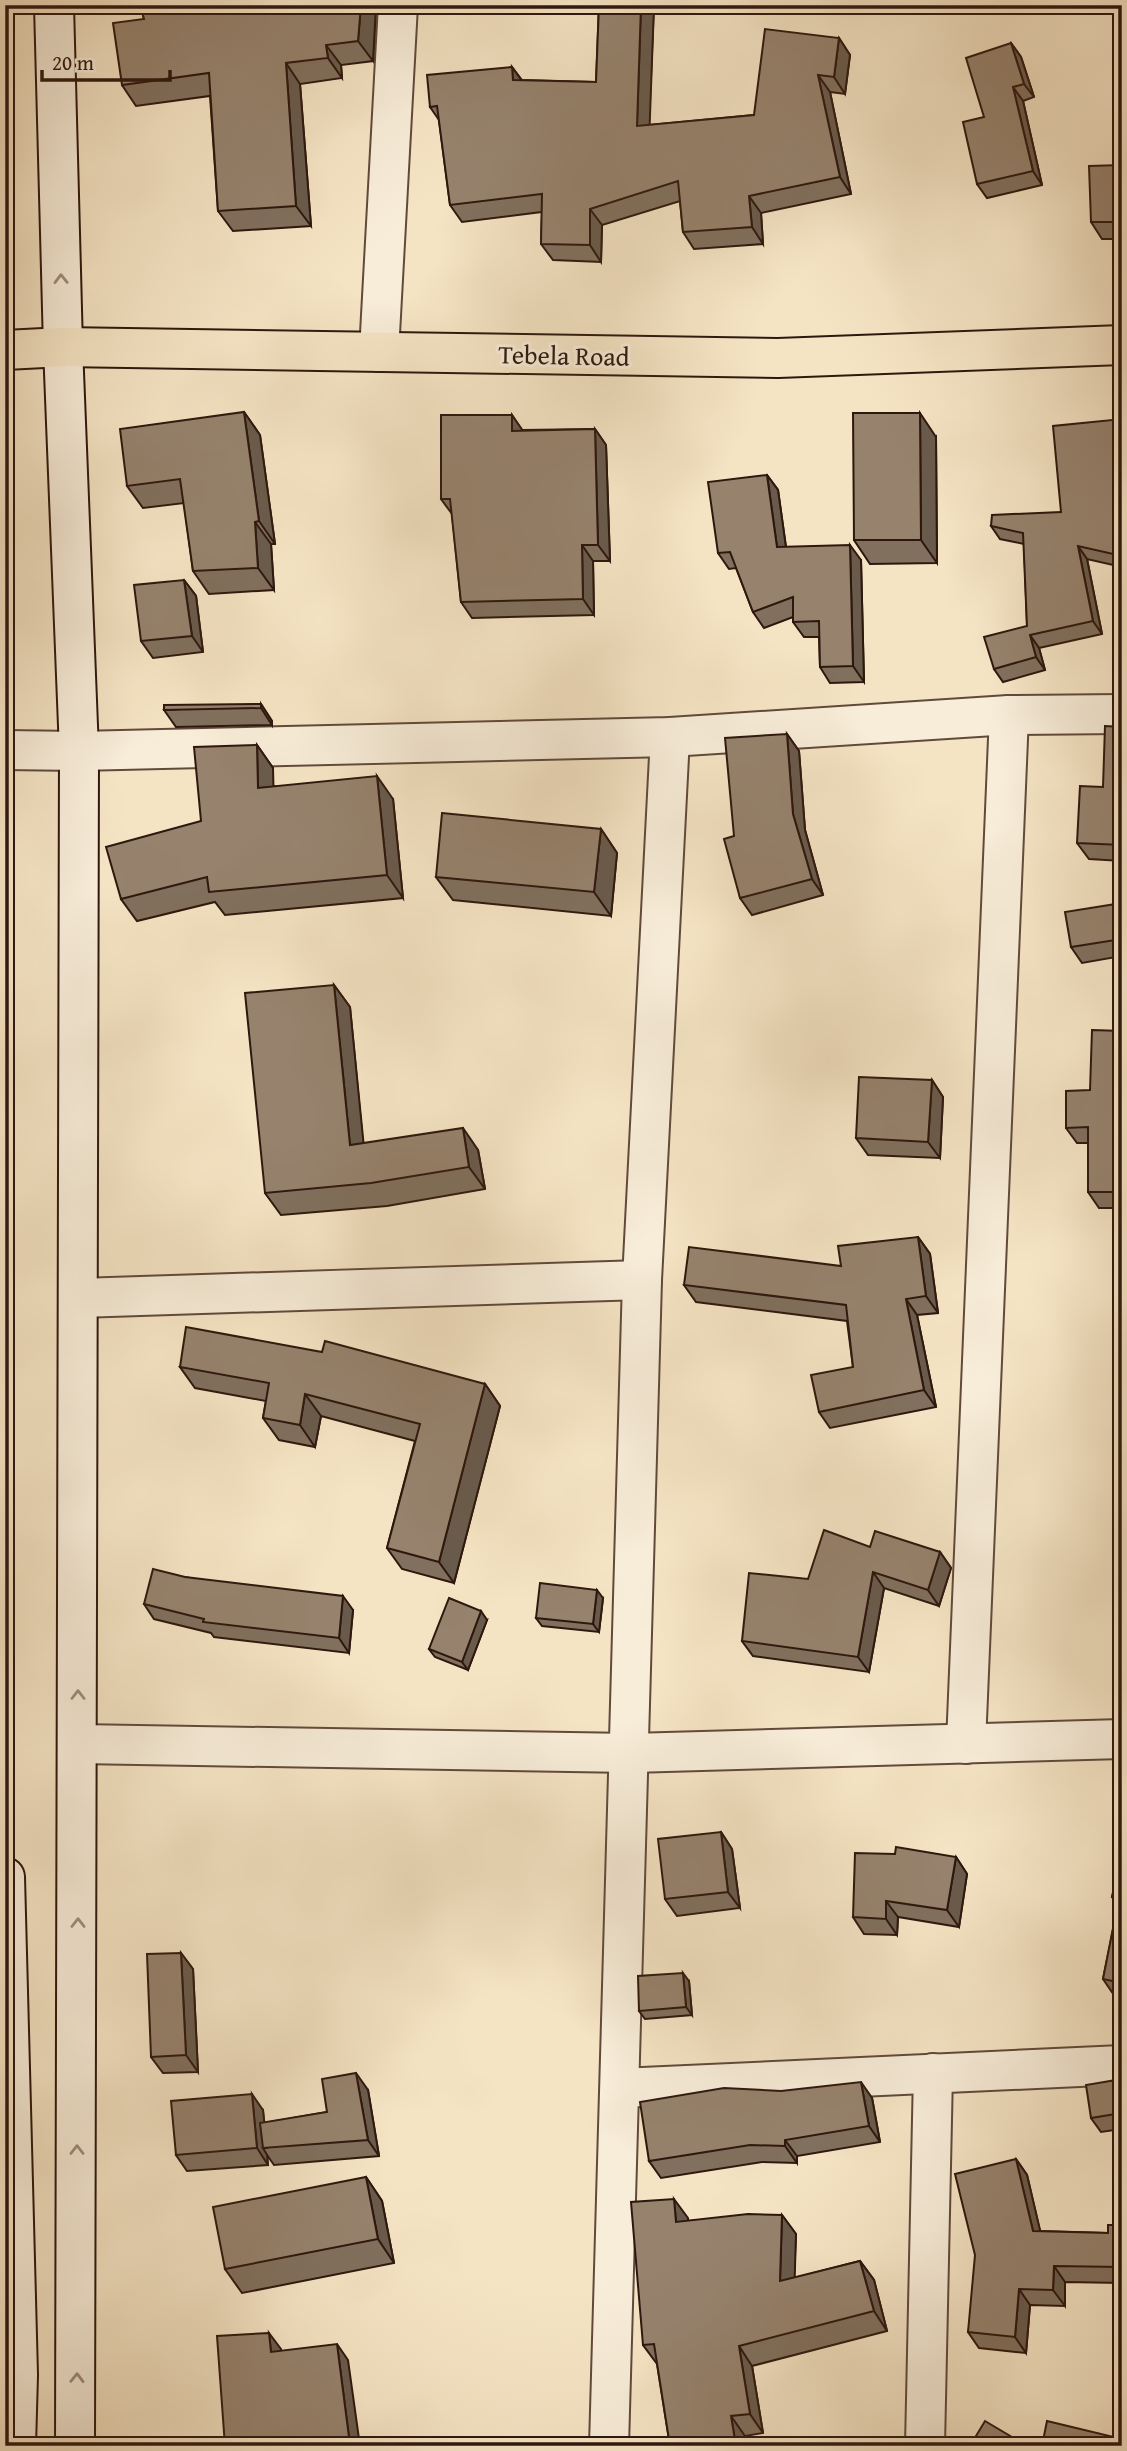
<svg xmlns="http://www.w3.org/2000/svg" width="1127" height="2451" font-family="'Gentium Book Plus',serif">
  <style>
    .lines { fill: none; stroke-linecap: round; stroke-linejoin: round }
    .minor-casing { stroke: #604a3c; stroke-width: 42 }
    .secondary-casing { stroke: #2f170e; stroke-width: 42 }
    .primary-casing { stroke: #2f170e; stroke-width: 42 }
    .minor { stroke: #f8edd9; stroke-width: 38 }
    .secondary { stroke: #f8edd9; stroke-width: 38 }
    .primary { stroke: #f5e4c4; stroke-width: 38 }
    .wall { fill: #81705e; stroke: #2f170e; stroke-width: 2 }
    .shaded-wall { fill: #695b4c; stroke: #2f170e; stroke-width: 2 }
    .building { fill: #96826d; stroke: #2f170e; stroke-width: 2 }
    .oneway { stroke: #9e8d7e }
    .labels { text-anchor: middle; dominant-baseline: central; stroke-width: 6; stroke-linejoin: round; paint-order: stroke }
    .street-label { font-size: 26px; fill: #2f170e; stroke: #f8edd9 }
  </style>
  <rect width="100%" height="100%" fill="#f5e4c4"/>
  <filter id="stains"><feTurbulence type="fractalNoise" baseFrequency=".00286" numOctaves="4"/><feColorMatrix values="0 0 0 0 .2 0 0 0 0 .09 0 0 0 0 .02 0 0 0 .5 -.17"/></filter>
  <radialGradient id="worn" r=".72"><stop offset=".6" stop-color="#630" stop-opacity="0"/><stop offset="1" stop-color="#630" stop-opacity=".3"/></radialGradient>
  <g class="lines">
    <defs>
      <g id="minor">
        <path d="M379 352 398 5"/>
        <path d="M5 750 79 751 670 737 1009 715 1122 714"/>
        <path d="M79 1298 642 1280"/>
        <path d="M78 1744 631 1753 1122 1739"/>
        <path d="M966 1744 1009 715"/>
        <path d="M620 2088 1122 2065"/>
        <path d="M609 2446 642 1280 670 737"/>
        <path d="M925 2446 933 2073"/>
      </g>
      <g id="secondary">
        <path d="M54 5 63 347 79 751 75 2446"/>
        <path d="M5 1877 18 2375 16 2446"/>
      </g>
      <path id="primary" d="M5 350 63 347 778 358 1122 345"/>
    </defs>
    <use href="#minor" class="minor-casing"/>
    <use href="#secondary" class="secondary-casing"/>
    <use href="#primary" class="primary-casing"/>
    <use href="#minor" class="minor"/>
    <use href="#secondary" class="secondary"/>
    <use href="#primary" class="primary"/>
  </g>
  <g class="wall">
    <path d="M140 5H218L219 9 247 5H376L373 61 341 65 342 78 300 84 311 226 233 231 218 211 210 96 136 106 122 85 144 19Z"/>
    <path d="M599 5H654L649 125 754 115 839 38 850 55 845 94 830 92 851 194 761 213 763 244 694 249 683 232 680 201 602 225 601 262 553 260 541 244 542 212 462 222 450 205 439 120 430 107 512 67 522 80 596 82Z"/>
    <path d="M1011 43 1021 57 1034 97 1023 101 1042 185 987 198 977 184 984 117Z"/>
    <path d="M1122 165V239H1102L1091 222Z"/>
    <path d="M244 412 260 435 275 544H271L274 590 209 594 193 571 184 503 143 508 127 486Z"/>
    <path d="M512 415 522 430 595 429 606 445 610 561H593L594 615 472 618 461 602 452 514 441 499Z"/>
    <path d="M1122 419V567L1087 559 1102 634 1039 648 1045 670 1003 682 994 669 1027 626 1024 544 1000 539 991 526 1061 512Z"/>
    <path d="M936 437 937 563 870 564 854 540Z"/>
    <path d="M767 475 778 490 786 547 861 560 864 682 830 683 820 667 819 637H804L793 622V617L764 628 753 612 736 568 729 569 718 553Z"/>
    <path d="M184 580 196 596 203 652 153 658 141 641Z"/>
    <path d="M261 704 272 721V725L176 727 164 710Z"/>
    <path d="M1122 727V861L1089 859 1077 843 1103 787Z"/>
    <path d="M787 734 799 751 805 830 823 895 752 915 740 898 734 836Z"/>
    <path d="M257 745 273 768V786L393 799 403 898 225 915 215 902 137 921 121 899 201 821Z"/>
    <path d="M601 829 617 853 611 916 453 900 436 877Z"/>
    <path d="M1122 903V956L1082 963 1071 947Z"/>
    <path d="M334 985 350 1007 363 1143 478 1150 485 1189 387 1206 281 1215 265 1193Z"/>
    <path d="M1122 1031V1208H1099L1088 1192V1143H1077L1066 1128 1090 1090Z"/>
    <path d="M932 1080 943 1097 940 1158 868 1155 856 1138Z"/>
    <path d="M918 1237 930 1254 938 1313 917 1315 936 1407 830 1428 819 1412 853 1367 847 1321 696 1302 684 1285 841 1266Z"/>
    <path d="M180 1367 485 1384 500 1406 454 1583 402 1569 387 1548 415 1441 321 1416 315 1447 279 1440 263 1418 266 1401 195 1388Z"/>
    <path d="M870 1547 940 1552 951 1568 939 1606 884 1588 869 1672 753 1656 742 1641 808 1579Z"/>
    <path d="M185 1577 353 1610 349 1653 214 1637 211 1633 154 1619 144 1604Z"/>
    <path d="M603 1598 599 1632 542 1626 536 1618Z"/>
    <path d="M487 1620 468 1670 435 1657 429 1649Z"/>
    <path d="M721 1832 732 1849 740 1908 677 1916 665 1899Z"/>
    <path d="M956 1857 967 1874 959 1927 898 1917 897 1935 864 1934 853 1917Z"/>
    <path d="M1122 1864V1997L1114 1995 1103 1979 1118 1905 1112 1897Z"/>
    <path d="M181 1953 193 1969 198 2072 163 2073 151 2057Z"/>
    <path d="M689 1981 692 2015 645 2019 639 2011Z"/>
    <path d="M1122 2079V2129L1101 2132 1091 2118Z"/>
    <path d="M368 2090 379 2156 274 2165 267 2155 268 2165 187 2171 176 2155 263 2110 264 2123 327 2112Z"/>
    <path d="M872 2098 880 2142 797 2156V2163L762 2162 661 2178 649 2161Z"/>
    <path d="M1016 2159 1027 2175 1040 2231 1108 2233 1122 2225V2283L1065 2282V2306L1030 2305 1026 2353 979 2348 968 2332Z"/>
    <path d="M366 2177 382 2201 394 2263 242 2293 225 2269Z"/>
    <path d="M782 2215 796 2234 794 2278 860 2261 874 2280 887 2331 752 2366 763 2433 745 2436 746 2446H670L657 2364 643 2345 688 2218V2221Z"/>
  </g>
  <g class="shaded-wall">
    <path d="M209 5H218L225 31 210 10Z"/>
    <path d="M361 5H376L373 61 358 41Z"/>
    <path d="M641 5H654L649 143 637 126Z"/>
    <path d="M839 38 850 55 845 94 834 77Z"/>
    <path d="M1011 43 1021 57 1034 97 1024 84Z"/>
    <path d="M326 45 341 65 342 78 328 58Z"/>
    <path d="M286 63 300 84 311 226 296 206Z"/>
    <path d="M512 67 524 84 513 80Z"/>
    <path d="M818 75 830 92 851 194 840 177Z"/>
    <path d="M1013 87 1023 101 1042 185 1033 171Z"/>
    <path d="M749 196 761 213 763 244 752 227Z"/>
    <path d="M590 209 602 225 601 262 590 245Z"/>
    <path d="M244 412 260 435 275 544 259 521Z"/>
    <path d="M920 413 936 437 937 563 921 540Z"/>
    <path d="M512 415 523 431H512Z"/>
    <path d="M595 429 606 445 610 561 598 545Z"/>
    <path d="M767 475 778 490 788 562 777 547Z"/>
    <path d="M255 522 271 544 274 590 258 568Z"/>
    <path d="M582 545 593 561 594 615 583 599Z"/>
    <path d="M850 545 861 560 864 682 853 666Z"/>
    <path d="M1078 546 1087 559 1102 634 1093 621Z"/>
    <path d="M184 580 196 596 203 652 192 636Z"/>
    <path d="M1030 635 1039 648 1045 670 1036 657Z"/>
    <path d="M261 704 272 721V725L261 708Z"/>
    <path d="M787 734 799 751 805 830 823 895 812 879 793 814Z"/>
    <path d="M257 745 273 768 274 810 258 788Z"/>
    <path d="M377 776 393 799 403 898 387 875Z"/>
    <path d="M601 829 617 853 611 916 594 892Z"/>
    <path d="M334 985 350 1007 366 1168 350 1145Z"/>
    <path d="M932 1080 943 1097 940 1158 928 1142Z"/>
    <path d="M463 1128 478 1150 485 1189 469 1167Z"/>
    <path d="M918 1237 930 1254 938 1313 926 1296Z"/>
    <path d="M906 1299 917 1315 936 1407 924 1390Z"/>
    <path d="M485 1384 500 1406 454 1583 439 1562Z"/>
    <path d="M305 1394 321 1416 315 1447 300 1425Z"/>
    <path d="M940 1552 951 1568 939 1606 928 1590Z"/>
    <path d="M873 1572 884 1588 869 1672 858 1657Z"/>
    <path d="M597 1590 603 1598 599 1632 593 1624Z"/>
    <path d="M343 1596 353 1610 349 1653 339 1638Z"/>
    <path d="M481 1611 487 1620 468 1670 462 1662Z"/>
    <path d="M721 1832 732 1849 740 1908 728 1892Z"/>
    <path d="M956 1857 967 1874 959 1927 947 1910Z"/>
    <path d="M886 1901 898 1917 897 1935 886 1919Z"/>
    <path d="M181 1953 193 1969 198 2072 186 2055Z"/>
    <path d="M683 1973 689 1981 692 2015 686 2007Z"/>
    <path d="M356 2073 368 2090 379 2156 368 2140Z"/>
    <path d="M861 2082 872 2098 880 2142 869 2126Z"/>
    <path d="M252 2094 263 2110 267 2148H263L267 2155 268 2165 257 2148Z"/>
    <path d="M785 2140 797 2156V2163L785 2146Z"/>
    <path d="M1016 2159 1027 2175 1044 2247 1033 2231Z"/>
    <path d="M366 2177 382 2201 394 2263 378 2239Z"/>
    <path d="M674 2199 688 2218 690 2242 676 2222Z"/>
    <path d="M782 2215 796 2234 794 2301 780 2281Z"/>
    <path d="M860 2261 874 2280 887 2331 874 2311Z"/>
    <path d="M1054 2266 1065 2282V2306L1053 2290Z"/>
    <path d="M1019 2289 1030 2305 1026 2353 1015 2337Z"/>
    <path d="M269 2333 281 2349 282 2368 271 2352Z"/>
    <path d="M337 2344 348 2360 360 2446H351L350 2445Z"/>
    <path d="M739 2346 752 2366 763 2433 750 2414Z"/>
    <path d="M731 2416 745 2436 746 2446H736Z"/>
  </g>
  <g class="building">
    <path d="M140 5H209L210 10 247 5H361L358 41 326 45 328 58 286 63 296 206 218 211 209 73 122 85 113 23 144 19Z"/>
    <path d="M599 5H641L637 126 754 115 765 29 839 38 834 77 818 75 840 177 749 196 752 227 683 232 678 181 590 209V245L541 244 542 194 450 205 437 106 430 107 427 75 512 67 513 80 596 82Z"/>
    <path d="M1011 43 1024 84 1013 87 1033 171 977 184 963 122 984 117 966 58Z"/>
    <path d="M1122 165V222H1091L1089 166Z"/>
    <path d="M244 412 259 521 255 522 258 568 193 571 180 479 127 486 120 429Z"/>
    <path d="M853 413H920L921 540H854Z"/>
    <path d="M441 415H512V431L595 429 598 545H582L583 599 461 602 450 499H441Z"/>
    <path d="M1122 419V556L1078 546 1093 621 1030 635 1036 657 994 669 984 637 1027 626 1023 533 991 526 992 515 1061 512 1053 426Z"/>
    <path d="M767 475 777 547 850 545 853 666 820 667 819 621 793 622V597L753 612 730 552 718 553 708 482Z"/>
    <path d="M184 580 192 636 141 641 134 585Z"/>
    <path d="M261 704V708L164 710V705Z"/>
    <path d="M1105 726 1122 727V845L1077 843 1080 786 1103 787Z"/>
    <path d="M787 734 793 814 812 879 740 898 724 839 734 836 725 738Z"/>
    <path d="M257 745 258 788 377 776 387 875 209 892 207 877 121 899 106 847 201 821 194 747Z"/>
    <path d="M442 813 601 829 594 892 436 877Z"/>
    <path d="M1122 903V939L1071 947 1065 912Z"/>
    <path d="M334 985 350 1145 463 1128 469 1167 371 1183 265 1193 245 993Z"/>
    <path d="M1092 1030 1122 1031V1192H1088V1127L1066 1128V1091L1090 1090Z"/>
    <path d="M859 1077 932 1080 928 1142 856 1138Z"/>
    <path d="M918 1237 926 1296 906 1299 924 1390 819 1412 811 1375 853 1367 846 1305 684 1285 689 1247 841 1266 838 1246Z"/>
    <path d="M186 1327 322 1352 325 1341 485 1384 439 1562 387 1548 420 1424 305 1394 300 1425 263 1418 269 1383 180 1367Z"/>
    <path d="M824 1530 870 1547 875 1531 940 1552 928 1590 873 1572 858 1657 742 1641 749 1573 808 1579Z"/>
    <path d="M153 1569 185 1577 343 1596 339 1638 203 1622 204 1619 144 1604Z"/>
    <path d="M540 1583 597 1590 593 1624 536 1618Z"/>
    <path d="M449 1598 481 1611 462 1662 429 1649Z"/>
    <path d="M721 1832 728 1892 665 1899 658 1839Z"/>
    <path d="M896 1847 956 1857 947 1910 886 1901V1919L853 1917 855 1853 895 1854Z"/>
    <path d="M1119 1864H1122V1983L1103 1979 1119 1898 1112 1897Z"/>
    <path d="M181 1953 186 2055 151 2057 147 1954Z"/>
    <path d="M683 1973 686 2007 639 2011 638 1976Z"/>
    <path d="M356 2073 368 2140 263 2148 260 2123 327 2112 322 2079Z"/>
    <path d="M1122 2079V2113L1091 2118 1086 2085Z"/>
    <path d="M861 2082 869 2126 785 2140V2146L750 2145 649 2161 640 2102 724 2088 781 2091Z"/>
    <path d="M252 2094 257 2148 176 2155 171 2101Z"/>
    <path d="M1016 2159 1033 2231 1108 2233V2225H1122V2267L1054 2266 1053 2290 1019 2289 1015 2337 968 2332 975 2255 955 2174Z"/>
    <path d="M366 2177 378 2239 225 2269 213 2207Z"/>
    <path d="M674 2199 676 2222 748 2214 782 2215 780 2281 860 2261 874 2311 739 2346 750 2414 731 2416 736 2446H670L654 2344 643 2345 631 2202Z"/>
    <path d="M269 2333 271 2352 337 2344 350 2445 343 2446H225L217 2336Z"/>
    <path d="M985 2421 1027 2446H970Z"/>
    <path d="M1047 2421 1122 2439V2446H1042Z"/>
  </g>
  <defs><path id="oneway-chevron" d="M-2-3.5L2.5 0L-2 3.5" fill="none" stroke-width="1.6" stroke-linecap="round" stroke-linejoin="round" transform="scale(1.75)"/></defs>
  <g class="oneway">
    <use href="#oneway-chevron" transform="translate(61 279) rotate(-91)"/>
    <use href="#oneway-chevron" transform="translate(78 1695) rotate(-90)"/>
    <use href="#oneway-chevron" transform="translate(78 1923) rotate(-90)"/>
    <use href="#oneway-chevron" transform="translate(77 2150) rotate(-90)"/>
    <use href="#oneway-chevron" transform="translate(77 2378) rotate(-89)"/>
  </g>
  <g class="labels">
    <g class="street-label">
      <text transform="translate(564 355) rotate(1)">Tebela Road</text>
    </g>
  </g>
  <rect width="1127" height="2451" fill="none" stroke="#f5e4c4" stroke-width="28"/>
  <rect x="7" y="7" width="1113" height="2437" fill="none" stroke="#2f170e" stroke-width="3.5"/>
  <rect x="14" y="14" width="1099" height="2423" fill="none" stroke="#2f170e" stroke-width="2"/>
  <path d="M42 70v10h128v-10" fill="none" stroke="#2f170e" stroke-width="3.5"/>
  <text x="52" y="70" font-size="21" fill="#2f170e" stroke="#f8edd9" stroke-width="5" paint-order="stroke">20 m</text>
  <rect width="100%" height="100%" filter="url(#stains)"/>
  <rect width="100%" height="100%" fill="url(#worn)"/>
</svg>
